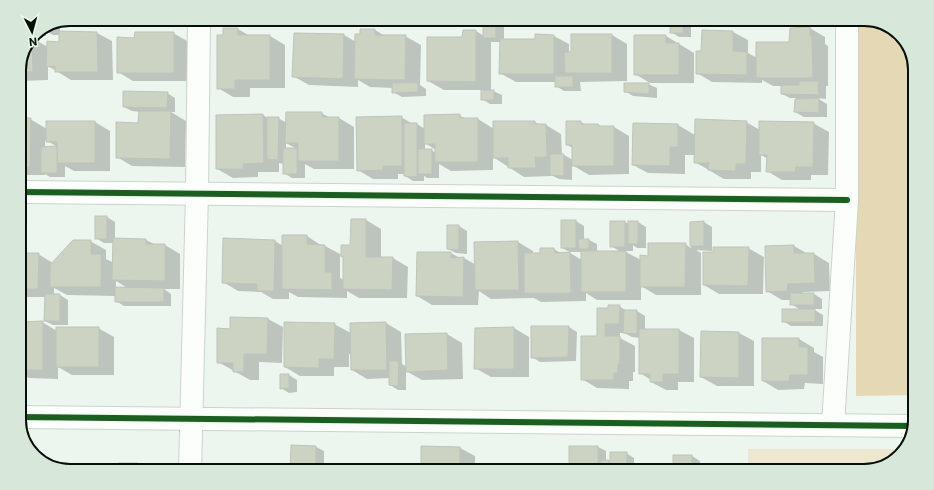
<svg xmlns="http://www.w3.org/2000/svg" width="934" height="490" font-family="Commissioner,sans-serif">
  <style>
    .green { fill: #ece7ce }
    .forest { fill: #e4d9b4 }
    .shadow { fill: #0003; fill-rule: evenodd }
    .building { fill: #cdd3c3; stroke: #bec3bc }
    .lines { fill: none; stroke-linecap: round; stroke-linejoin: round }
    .minor-casing { stroke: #ccd3cd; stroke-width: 24 }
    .minor { stroke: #fcfefc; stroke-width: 22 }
    .cycleway-casing { stroke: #e9faeb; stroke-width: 8 }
    .cycleway { stroke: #1b5e20; stroke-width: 6 }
    .rim { fill: none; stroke: #080e09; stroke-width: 2 }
  </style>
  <rect width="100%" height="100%" fill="#edf6ee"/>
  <path class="green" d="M748 449H904L892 463 864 471H748Z"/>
  <path class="forest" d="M856 19H864L887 24 907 42 915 67V395L856 396Z"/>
  <g class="shadow">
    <path d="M484 19H504V40H536L554 36 569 44V53L612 35 627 44V81L580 82 581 91H564L556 86V82H516L500 73 501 42H491V91H493L502 95V104H490L482 99V90H444L428 81 463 38 476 31 484 36Z"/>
    <path d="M671 19H691V37H679L671 32Z"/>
    <path d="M60 23V32L97 33 112 41 113 80H71L48 66V80L19 81V67L32 38 48 47 60 43V35H53L46 31V36H34L33 35 34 34Z"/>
    <path d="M810 28 825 37V44L828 46V86H826V99L817 98 827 104V117H804L795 112 796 98H790L782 94V86H773L762 80V83L712 82 697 73 702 52 733 32 748 40V53L757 58 790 43Z"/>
    <path d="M238 29 250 36H270L285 45V88H250V97H233L218 88 224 36Z"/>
    <path d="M361 30H375L385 36H405L421 45 420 85 426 89V96L402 97 393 92V88L370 87 358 80V87L309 85 293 76 344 35 356 42 361 35Z"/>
    <path d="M173 33 189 42V81H133L118 72 135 39Z"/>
    <path d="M666 36 694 53V83H650L635 74Z"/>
    <path d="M648 84 657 88V98L633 96 625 91Z"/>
    <path d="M167 93 175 98V112H171L186 121 185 167 132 166 117 157 139 124 140 112 132 111 124 107Z"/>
    <path d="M321 113 331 118H339L354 127V169H314L305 164V178H292L284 173V164L279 163V172H258V177L233 178 217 169 263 115 268 118H278L287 123ZM286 143 297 149H286Z"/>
    <path d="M459 115 466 119H478L494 129 534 122 541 125H546L561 134 562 155H564L573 160V148L567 145 581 122 586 125H598L603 127H614L629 136V174L589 175 572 165V180L559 179 551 175V176L524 177 493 157V170L451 171 439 164V178H427L424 176V181H413L405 176V174H398V179H373L358 170 401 117 413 124H417L425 129ZM425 143 436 150V153L431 150H425Z"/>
    <path d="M19 119H30L47 129 95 122 110 131V171H74L65 166V177H50L45 174V175H20L19 174ZM45 140 58 147 45 148Z"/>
    <path d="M746 122 760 130 813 123 829 132 828 175H811V180H782L767 171 768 159 761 155V172H751V179H724L695 162V155H685V174L648 173 633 165V124L678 125 695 135Z"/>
    <path d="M107 217 115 222V239L146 240 156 245H165L180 254V289H164L171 294V306H124L116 301V296L67 295 54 288V295H60L68 300V325H53L45 321 46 297H19V254H38L53 263 90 241 106 250V259L114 263V243H104L96 238ZM116 281 129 289 116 288Z"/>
    <path d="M352 220H366L381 229V258H393L408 267 407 298H359L347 291V298L298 297 289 292V299H273L261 292 238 291 223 282 224 239 275 241 283 246V236H307L322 246H325L342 255 351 246ZM340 255 344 258V280L340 278Z"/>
    <path d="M562 221H576L584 226V240H589L597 244V252H621L611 246 625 222 629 224V222H638L646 227V248H637L633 245V251H624L641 260 649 257 685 244 691 248V223L704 222 712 227V251L696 250 701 253V295H656L641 286V300H597L586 293V301L541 302 534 298 491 299 479 291 478 305H432L417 296 451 253 460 258H464L476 265 518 242 533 251V254H541V249H554L562 254 570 253 582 260V252H570L562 248Z"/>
    <path d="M448 226H459L467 231V254L456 253 448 249Z"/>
    <path d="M794 246 808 254H814L829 263 830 291 803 292V294H814L822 299V309H813L823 315V326H791L783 321 801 310 791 304V300H782L767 291Z"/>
    <path d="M748 248 764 257 763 294H719L704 285Z"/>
    <path d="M619 306 627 311H637L645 316V330H679L694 338V382H678V390H666L651 382V380L640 373V338L632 337 624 333H620V338L635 346V372H633V381H629V389L597 388 582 379 598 337 609 309Z"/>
    <path d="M268 319 283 327 282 363 259 362V380H250L218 362 231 330Z"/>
    <path d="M42 322 57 331 98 328 114 337V375H72L58 367V379L29 378 19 373V323Z"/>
    <path d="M386 323 401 332 402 364 407 367 447 334 462 343 463 379 422 380 406 371V390H398L390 385V378L367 379 352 370 351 354H349V367H334V376H300L285 367 334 324 351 333Z"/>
    <path d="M569 327 577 332 576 361 540 362 532 357Z"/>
    <path d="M514 328 529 337V377H491L475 368Z"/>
    <path d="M739 333 754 341V386H717L701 377Z"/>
    <path d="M799 339 814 348V352L823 357V384L805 383 804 389 778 390 763 381Z"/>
    <path d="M289 375 297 380V392L289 393 281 388Z"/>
    <path d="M292 446 316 447 324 451V471H291Z"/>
    <path d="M598 447 606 451V461L611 463 626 453 634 458V471H571Z"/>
    <path d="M460 448 475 456V471H422Z"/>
    <path d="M674 456H692L700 461V471H674Z"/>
    <path d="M138 464 150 471H119Z"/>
  </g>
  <g class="building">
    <rect x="483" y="19" width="13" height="19"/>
    <rect x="670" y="19" width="13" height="14"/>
    <path d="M52 26V31H44V30Z"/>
    <path d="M810 27V36H812L813 78H756V42H789L790 28Z"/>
    <path d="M223 28H238V35H270V80H235V89H217V35H223Z"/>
    <path d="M360 29H375V35H406L405 80 354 79 355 34H360Z"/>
    <path d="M463 30H476V82L427 81V37H462Z"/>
    <path d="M702 30 733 31V51L747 52V75L696 74V51H701Z"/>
    <path d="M59 31 97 32 98 72H55V66L46 67 47 41 59 42Z"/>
    <path d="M135 32H174V73H117V37L134 38Z"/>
    <path d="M294 33 344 34 343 79 292 77Z"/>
    <path d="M535 34 554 35V74H499L500 39H535Z"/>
    <path d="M571 34H612V73H565L564 52H571Z"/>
    <path d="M634 35H666V43H679V75H634Z"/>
    <path d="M32 38 33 72H19V67Z"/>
    <rect x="555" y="76" width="18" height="11"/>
    <path d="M799 81H818L819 95 781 94V85H799Z"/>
    <path d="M392 83H418V92L392 93Z"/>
    <path d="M624 83H649V94L624 92Z"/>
    <rect x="481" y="90" width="13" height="10"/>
    <path d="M123 91 168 92 167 108 123 107Z"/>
    <path d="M819 98V113L794 112 795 99Z"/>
    <path d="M139 111H171L170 159 116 158V122L138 123Z"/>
    <path d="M286 112H322V117H339V161H298V143H285Z"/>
    <path d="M263 114 264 163 243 164V169H216V115Z"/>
    <path d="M460 114V118H478V162H435V144H424V115Z"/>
    <path d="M402 116V166H383V170L357 171 356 117Z"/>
    <path d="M267 117H279L278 160 267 159Z"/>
    <path d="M19 118H31L30 167H19Z"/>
    <path d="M695 119 747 121 746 164H736V171L708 170 709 163H694Z"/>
    <path d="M46 121H95V163H57V142H46Z"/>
    <path d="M493 121H535V124H546L547 157H535L536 168H508V158H493Z"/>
    <path d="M566 121H581V124H598L599 126H614V166H572V145H566Z"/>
    <path d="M759 121 814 122 813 167H796L795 172H766L767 155H759Z"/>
    <path d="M404 123H417V177L404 176Z"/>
    <path d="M633 123 678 124V147H670V166L632 165Z"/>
    <path d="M57 146V173H41V147Z"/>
    <rect x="283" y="148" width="14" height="26"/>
    <rect x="418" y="149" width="14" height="25"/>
    <path d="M550 154H564V176L550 175Z"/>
    <rect x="95" y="216" width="12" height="23"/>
    <path d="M351 219H366V257H393L392 290 343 289V256L341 257V245H350Z"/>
    <rect x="561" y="220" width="15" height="28"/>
    <rect x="610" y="221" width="15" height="26"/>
    <rect x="628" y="221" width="10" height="23"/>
    <path d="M704 221V246H690V222Z"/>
    <path d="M447 225H459V250L447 249Z"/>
    <path d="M282 235H307V244L325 245V272H332V290L282 289Z"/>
    <path d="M113 238 146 239V244H165V281L112 280Z"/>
    <path d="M223 238 275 240 274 291H257V284L222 283Z"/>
    <path d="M578 239H589V249H579Z"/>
    <path d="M73 240H91V254H101V287H50V265Z"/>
    <path d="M518 241 519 290H475L474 242Z"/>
    <path d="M648 243H686L685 287H640V255L648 256Z"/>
    <path d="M794 245V253H814L815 283 788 284 787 291 766 292 765 246Z"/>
    <path d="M713 247H749L748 286 703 285V252H713Z"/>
    <path d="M540 248H554L555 253 570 252 571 293H524V253H540Z"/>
    <rect x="581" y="251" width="45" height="41"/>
    <path d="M417 252H451V258L464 257 463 297 416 296Z"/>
    <path d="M19 253H39L38 289H19Z"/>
    <path d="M115 287 164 288V302H115Z"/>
    <rect x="790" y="293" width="24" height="12"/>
    <path d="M45 294H60V321H44Z"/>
    <path d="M608 305H620L619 324H605V336H620V364H618V373H614V380H581V336H597V308H608Z"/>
    <rect x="782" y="309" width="33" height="13"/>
    <path d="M624 310H637V334L623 333Z"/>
    <path d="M230 317 268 318 267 354H244V372H233V363H217V328L230 329Z"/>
    <path d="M43 321V370H19V322Z"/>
    <path d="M284 322 335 323 334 359H319V368L284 367Z"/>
    <path d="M386 322 387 370H351L350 323Z"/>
    <path d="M531 326H569L568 357 531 358Z"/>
    <rect x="56" y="327" width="43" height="40"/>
    <path d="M514 327V369H474L475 328Z"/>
    <path d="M639 329H679V374H663V382H650V374H639Z"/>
    <path d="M701 331 739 332V378L700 377Z"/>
    <path d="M447 333 448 370 406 372 405 334Z"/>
    <path d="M762 338H799V347H808V375H790L789 381H762Z"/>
    <path d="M389 361H399L398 386 389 385Z"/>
    <path d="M280 374H289V388L280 389Z"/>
    <path d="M291 445 316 446V471H290Z"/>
    <path d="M421 446 460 447V471H421Z"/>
    <rect x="569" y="446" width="29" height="25"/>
    <rect x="610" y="452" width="17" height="19"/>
    <rect x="673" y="455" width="19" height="16"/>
    <path d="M601 460H609L608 471H601Z"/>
    <path d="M118 463H138V471H106V470H118Z"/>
  </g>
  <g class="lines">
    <defs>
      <g id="minor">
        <path d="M19 192 847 200"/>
        <path d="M19 417 914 426"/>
        <path d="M833 425 847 200V19"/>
        <path d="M190 471 197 193 199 19"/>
      </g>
    </defs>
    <use href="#minor" class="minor-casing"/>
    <use href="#minor" class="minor"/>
    <defs>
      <g id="cycleway">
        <path d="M19 192 847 200"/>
        <path d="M19 417 914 426"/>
      </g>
    </defs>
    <use href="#cycleway" class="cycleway-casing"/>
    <use href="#cycleway" class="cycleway"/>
  </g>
  <path d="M0 0H934V490H0ZM70 26H864A44 44 0 0 1 908 70V420A44 44 0 0 1 864 464H70A44 44 0 0 1 26 420V70A44 44 0 0 1 70 26Z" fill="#d7e7d9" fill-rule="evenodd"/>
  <path class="rim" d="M70 26H864A44 44 0 0 1 908 70V420A44 44 0 0 1 864 464H70A44 44 0 0 1 26 420V70A44 44 0 0 1 70 26Z"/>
  <g transform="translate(32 32) rotate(174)" stroke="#e9faeb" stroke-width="3" paint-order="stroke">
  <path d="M0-3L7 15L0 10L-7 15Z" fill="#080e09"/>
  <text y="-6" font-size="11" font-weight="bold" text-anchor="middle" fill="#080e09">N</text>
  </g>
</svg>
